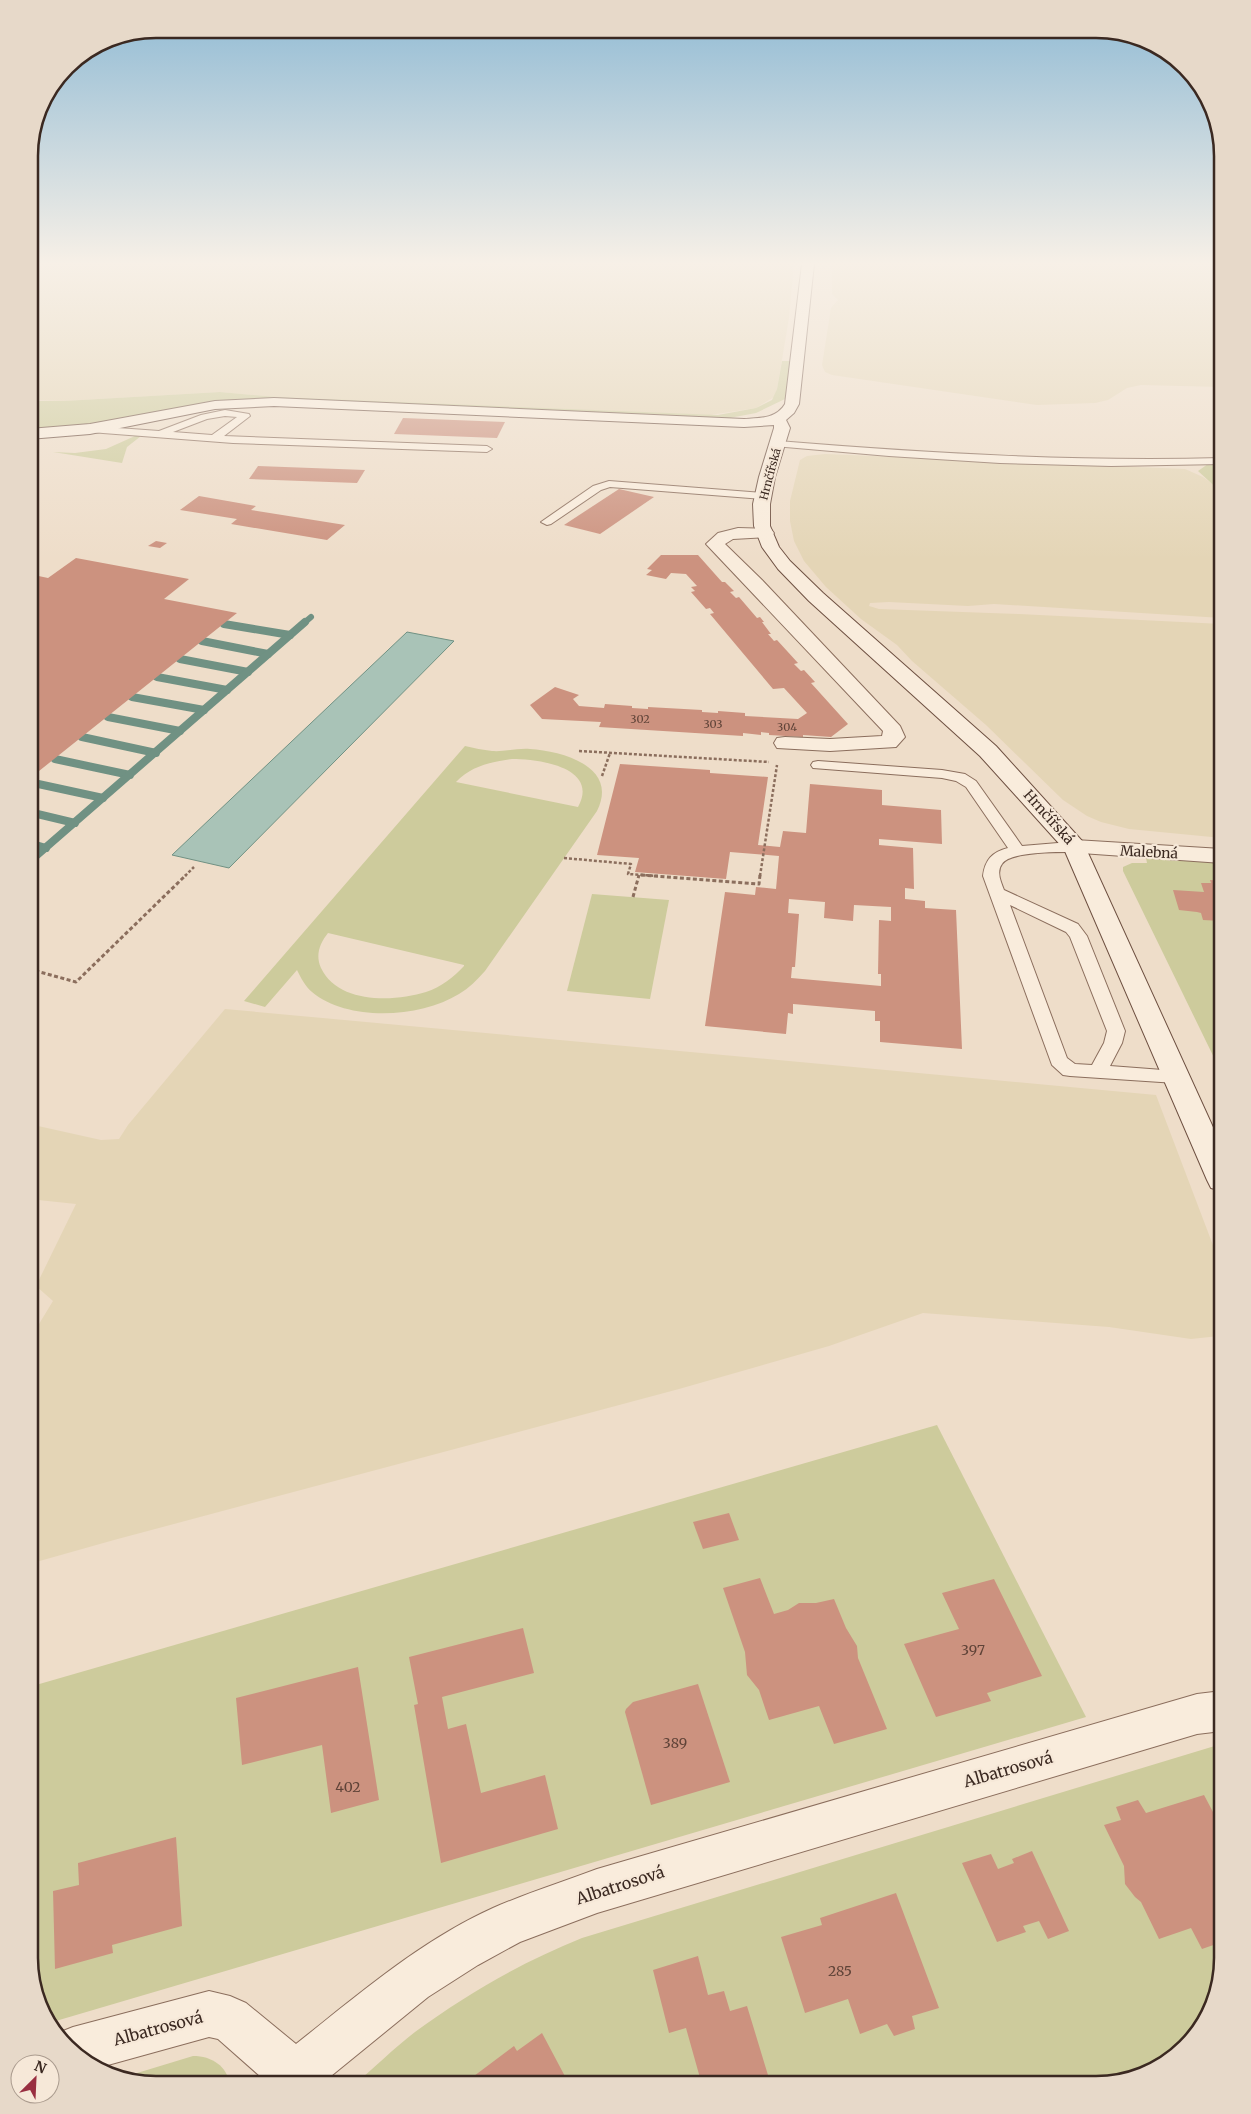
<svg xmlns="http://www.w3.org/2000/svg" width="1251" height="2114" font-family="Merriweather,serif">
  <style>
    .farmland { fill: #e4d5b6 }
    .green { fill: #cdcb9c; fill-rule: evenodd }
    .water { fill: #a9c3b7; stroke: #709183 }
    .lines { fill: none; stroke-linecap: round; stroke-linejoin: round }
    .stream-far1 { stroke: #709183; stroke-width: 6 }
    .stream { stroke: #709183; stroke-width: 8 }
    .building { fill: #cc927f; fill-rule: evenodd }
    .lane-casing { stroke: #8b6e5d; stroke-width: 2 }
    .street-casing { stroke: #8b6e5d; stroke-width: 2 }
    .secondary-casing { stroke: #6d4f40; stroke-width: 2 }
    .path-far1 { stroke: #8b6e5d; stroke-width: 2.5; stroke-dasharray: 3 2; stroke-linecap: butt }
    .path { stroke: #8b6e5d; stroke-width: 3; stroke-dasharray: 4 2.5; stroke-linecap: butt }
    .lane { fill: #f9ecdc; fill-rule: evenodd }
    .street { fill: #f9ecdc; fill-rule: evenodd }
    .secondary { fill: #f9ecdc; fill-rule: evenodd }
    .labels { text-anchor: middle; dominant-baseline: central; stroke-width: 4.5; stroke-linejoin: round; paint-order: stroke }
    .far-street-label { font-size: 11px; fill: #3b2921; stroke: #f6e8d8 }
    .number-label { font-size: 11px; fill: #5f4338 }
    .street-label { font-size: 14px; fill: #3b2921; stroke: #f6e8d8 }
    .near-number-label { font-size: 14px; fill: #5f4338 }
    .near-street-label { font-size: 16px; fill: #3b2921; stroke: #f6e8d8 }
    .rim { fill: none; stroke: #3b2921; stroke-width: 2.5 }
  </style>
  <rect width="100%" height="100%" fill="#eeddc9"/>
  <g class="farmland">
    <path d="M29 264H794L789 318 777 389 774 397 756 408 710 415 277 397 220 392 64 401 29 400Z"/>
    <path d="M832 264H1222V387L1141 385 1127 388 1108 400 1095 403 1037 405 832 375 825 372 822 365 831 308 838 300 832 294Z"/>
    <path d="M825 454 1185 469 1203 477 1222 491V618L994 604 968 606 889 602 870 603 869 606 879 609 1019 614 1222 624V838L1129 829 1101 822 1087 816 1063 800 986 725 912 661 897 645 861 619 826 587 804 561 794 541 790 521V501L800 460 807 456Z"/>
    <path d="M225 1009 1156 1095 1222 1269V1333L1219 1336 1191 1339 1109 1327 923 1313 829 1346 679 1389 114 1540 29 1564V1323L39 1324 53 1301 36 1286 76 1204 29 1199V1124L101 1140 119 1139 128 1125Z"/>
  </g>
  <g class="green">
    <path d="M782 361H791L785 399 756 413 724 419 227 401C161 409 96 429 29 430V401H64L220 392 277 397 718 415 756 408 772 400 777 389Z"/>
    <path d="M135 436H141L127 447 122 463 53 452 75 453 106 449Z"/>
    <path d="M1208 464H1222V493L1198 471Z"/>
    <path d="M465 746C474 748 483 750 492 751 504 752 517 748 530 749 563 751 619 767 597 811L485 971C477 980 469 988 459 994 420 1018 348 1022 312 992 305 986 301 978 297 970L265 1007 244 1001ZM512 759C538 759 600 767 578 807L456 782C471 766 491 762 512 759ZM328 933 464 965V966C454 977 441 987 426 992 394 1002 338 1004 321 968 315 955 320 943 328 933Z"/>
    <path d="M1146 858 1222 863V1074L1123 871V867L1132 863H1147Z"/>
    <path d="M592 894 669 900 650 999 567 991Z"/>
    <path d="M937 1425 1086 1717 49 2023 42 2015 29 1959V1687Z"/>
    <path d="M1218 1745H1222V1959L1201 2029 1152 2072 1096 2085H354C374 2068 394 2048 415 2032 467 1994 522 1962 582 1938Z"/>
    <path d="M193 2056C212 2056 227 2066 230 2085H147L124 2077Z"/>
  </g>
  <path class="water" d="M407 632 454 641 229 868 172 855Z"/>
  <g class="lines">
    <path class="stream-far1" d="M304 623 311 617"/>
    <g class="stream">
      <path d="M224 624 290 635"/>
      <path d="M202 641 268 654"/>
      <path d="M180 659 248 672"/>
      <path d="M157 677 227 690"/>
      <path d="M132 697 204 710"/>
      <path d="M108 717 180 731"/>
      <path d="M82 737 156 753"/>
      <path d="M55 759 130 775"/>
      <path d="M29 782 103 798"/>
      <path d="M29 812 75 823"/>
      <path d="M29 843 46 848"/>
      <path d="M29 862 305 622"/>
    </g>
  </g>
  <g class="building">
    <path d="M403 418 505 422 497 438 394 434Z"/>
    <path d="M258 466 365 470 357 483 249 479Z"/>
    <path d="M619 489 654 497 600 534 564 525Z"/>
    <path d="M199 496 256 506 251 510 345 525 327 540 231 524 237 519 180 510Z"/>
    <path d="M156 541 167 543 160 548 148 546Z"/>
    <path d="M661 555H698L722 582H725L734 591 730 592 736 598 739 597 757 618 760 617 764 622H762L771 634H768L774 641 777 640 798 663 794 664 801 671 804 670 815 682 811 683 848 724 831 737 803 735V737L769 735V733L761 732V735L743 733V736L599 727 601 722 542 719 530 705 555 687 579 695 573 699 579 706 604 708 605 704 632 706V708L648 709V707L702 710V712L718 713V711L745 713V716L798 719 807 713 784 688 773 689 710 614 714 613 710 608 706 609 691 592 695 591 691 587 697 586 686 574 671 573 666 579 646 575 652 570 647 569Z"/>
    <path d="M76 558 189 579 164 599 237 613 29 779V574L48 578Z"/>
    <path d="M620 764 710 770V773L768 777 758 845 780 847 783 831 806 833 810 784 882 790V805L941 810 942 844 879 839V845L913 848 914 889 905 888V899L925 901V908L956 910 962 1049 880 1042V1021H875V1011L793 1004V1014L788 1013 786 1034 705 1026 725 892 755 895 756 887 776 889 779 856 730 852 726 879 635 872 639 858 597 855ZM789 899 825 902 824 918 853 921 854 905 891 907V921L879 920 878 974H881V986L791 978 792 967H795L799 914 788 913Z"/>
    <path d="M1210 880 1222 881V921L1203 920 1201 913 1197 912 1179 910 1173 890 1204 892 1201 883H1211Z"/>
    <path d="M729 1513 739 1540 703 1549 693 1522Z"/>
    <path d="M760 1578 774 1614 788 1610 799 1603H816L834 1599 846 1628 857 1646 858 1658 887 1729 834 1744 819 1706 769 1720 759 1690 747 1675 745 1652 723 1588Z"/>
    <path d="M994 1579 1042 1676 987 1693 991 1701 936 1717 904 1644 959 1629 942 1593Z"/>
    <path d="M523 1628 534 1673 442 1697 448 1729 466 1724 481 1793 545 1775 558 1829 441 1863 414 1705 418 1704 409 1657Z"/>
    <path d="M358 1667 379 1800 331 1813 322 1745 242 1765 236 1698Z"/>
    <path d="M698 1684 730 1782 651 1805 625 1712 626 1709 633 1702Z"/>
    <path d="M1204 1795 1222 1829V1942L1202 1949 1191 1928 1159 1939 1141 1902 1135 1897 1125 1884 1124 1866 1104 1825 1121 1820 1116 1807 1138 1800 1146 1813Z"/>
    <path d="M176 1837 182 1926 112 1945 113 1953 55 1969 53 1891 79 1885 78 1863Z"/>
    <path d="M1032 1851 1069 1931 1048 1939 1039 1921 1023 1926 1026 1932 997 1942 962 1863 991 1854 998 1869 1014 1863 1012 1859Z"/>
    <path d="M896 1893 939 2008 912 2016 915 2029 894 2036 887 2024 860 2034 848 1999 805 2013 781 1937 822 1925 820 1918Z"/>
    <path d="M698 1956 708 1995 724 1991 730 2011 747 2006 771 2085H702L686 2028 669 2033 653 1970Z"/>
    <path d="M542 2033 568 2082 564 2085H462L514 2046 517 2051Z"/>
  </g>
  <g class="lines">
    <defs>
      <g id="lane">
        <path d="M225 410 249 414 250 416 224 436 487 446 492 449 487 452 233 443 90 432 85 429 90 426 159 431 201 415ZM225 416 237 417 212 435 173 432 207 419Z"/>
        <path d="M778 441C926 453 1073 462 1222 458V464L1111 466 1000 463 889 456 774 446 773 444Z"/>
        <path d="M609 481 763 493 769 496 763 499 610 487 601 490 551 524 547 525 541 522 593 486Z"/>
        <path d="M818 761 942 770 965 774 976 781 1022 846 1058 843 1081 844 1083 847 1081 850 1075 852C1060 852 1010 851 1002 864 996 872 1001 882 1004 890L1078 924 1087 936 1125 1031 1122 1043 1110 1066 1176 1071 1183 1072 1186 1077 1183 1082 1176 1083 1070 1076 1063 1075 1052 1065 983 876C985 860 992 852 1008 848L966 787 956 781 942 778 813 768 811 765 813 762ZM1010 905 1066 932 1070 937 1107 1031 1104 1043 1092 1065 1075 1064 1067 1058Z"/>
      </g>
      <g id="street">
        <path d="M738 528 771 529 774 533 771 537 733 539 725 544 762 580 900 726 905 737 896 747 830 751 777 748 774 743 777 738 785 737 830 739 882 736 883 731 706 544 718 533Z"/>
        <path d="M1075 840 1222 849V863L1067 852 1063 847 1067 842Z"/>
        <path d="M1222 1691V1731L1197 1734 597 1913 520 1942 478 1965 428 1997 320 2085H270L218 2039 209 2037 97 2068 85 2064 58 2033 73 2027 209 1991 230 1996 246 2003 296 2044C358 1995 420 1941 493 1908 527 1893 563 1882 597 1869L1197 1694Z"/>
      </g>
      <path id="secondary" d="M802 264H814L799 404 794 413 786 420 790 428 775 477 770 504V526L779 547 790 561 823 593 996 746 1083 842 1222 1147V1191L1211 1188 1207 1180 1064 849 980 756 809 601 778 569 762 547 754 526 753 504 759 477 774 428V425L744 427 274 406 215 409 90 434 29 439V429L90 424 215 401 274 398 744 419C759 418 776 419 785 404Z"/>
    </defs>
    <use href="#lane" class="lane-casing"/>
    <use href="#street" class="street-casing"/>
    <use href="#secondary" class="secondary-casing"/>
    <g class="path-far1">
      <path d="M579 751 769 762"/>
      <path d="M602 776 610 753"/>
      <path d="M564 858 631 864 628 874 658 876"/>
      <path d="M185 876 194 867"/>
      <path d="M760 876 777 765"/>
    </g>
    <g class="path">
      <path d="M641 875 759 884 760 875"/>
      <path d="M633 897 639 875"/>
      <path d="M29 969 76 982 186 875"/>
    </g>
    <use href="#lane" class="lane"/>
    <use href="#street" class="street"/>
    <use href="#secondary" class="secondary"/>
  </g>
  <linearGradient id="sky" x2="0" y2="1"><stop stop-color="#8fbad4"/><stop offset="0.47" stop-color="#f7f0e7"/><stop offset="1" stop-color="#f7f0e7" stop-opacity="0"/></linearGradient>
  <rect width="1251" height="560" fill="url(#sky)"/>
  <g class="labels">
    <g class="far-street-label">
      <text transform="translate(770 474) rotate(-75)">Hrnčířská</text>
    </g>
    <g class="number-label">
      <text x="640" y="719">302</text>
      <text x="713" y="724">303</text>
      <text x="787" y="727">304</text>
    </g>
    <g class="street-label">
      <text transform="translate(1049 817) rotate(48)">Hrnčířská</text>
      <text transform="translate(1149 852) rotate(3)">Malebná</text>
    </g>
    <g class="near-number-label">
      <text x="973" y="1650">397</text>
      <text x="675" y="1743">389</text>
      <text x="348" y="1787">402</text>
      <text x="840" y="1971">285</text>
    </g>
    <g class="near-street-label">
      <text transform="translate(1008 1769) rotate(-16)">Albatrosová</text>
      <text transform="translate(620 1885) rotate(-18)">Albatrosová</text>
      <text transform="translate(158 2028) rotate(-15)">Albatrosová</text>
    </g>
  </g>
  <path d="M0 0H1251V2114H0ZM156 38H1096A118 118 0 0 1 1214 156V1958A118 118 0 0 1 1096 2076H156A118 118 0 0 1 38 1958V156A118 118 0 0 1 156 38Z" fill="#e7d9c9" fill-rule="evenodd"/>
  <path class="rim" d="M156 38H1096A118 118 0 0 1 1214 156V1958A118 118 0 0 1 1096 2076H156A118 118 0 0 1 38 1958V156A118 118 0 0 1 156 38Z"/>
  <g transform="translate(35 2079) rotate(24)"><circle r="24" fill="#f6e8d8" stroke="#ab9c8f"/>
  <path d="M0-4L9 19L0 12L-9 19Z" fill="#992e40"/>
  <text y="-8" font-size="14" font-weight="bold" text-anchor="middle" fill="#3b2921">N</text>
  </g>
</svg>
